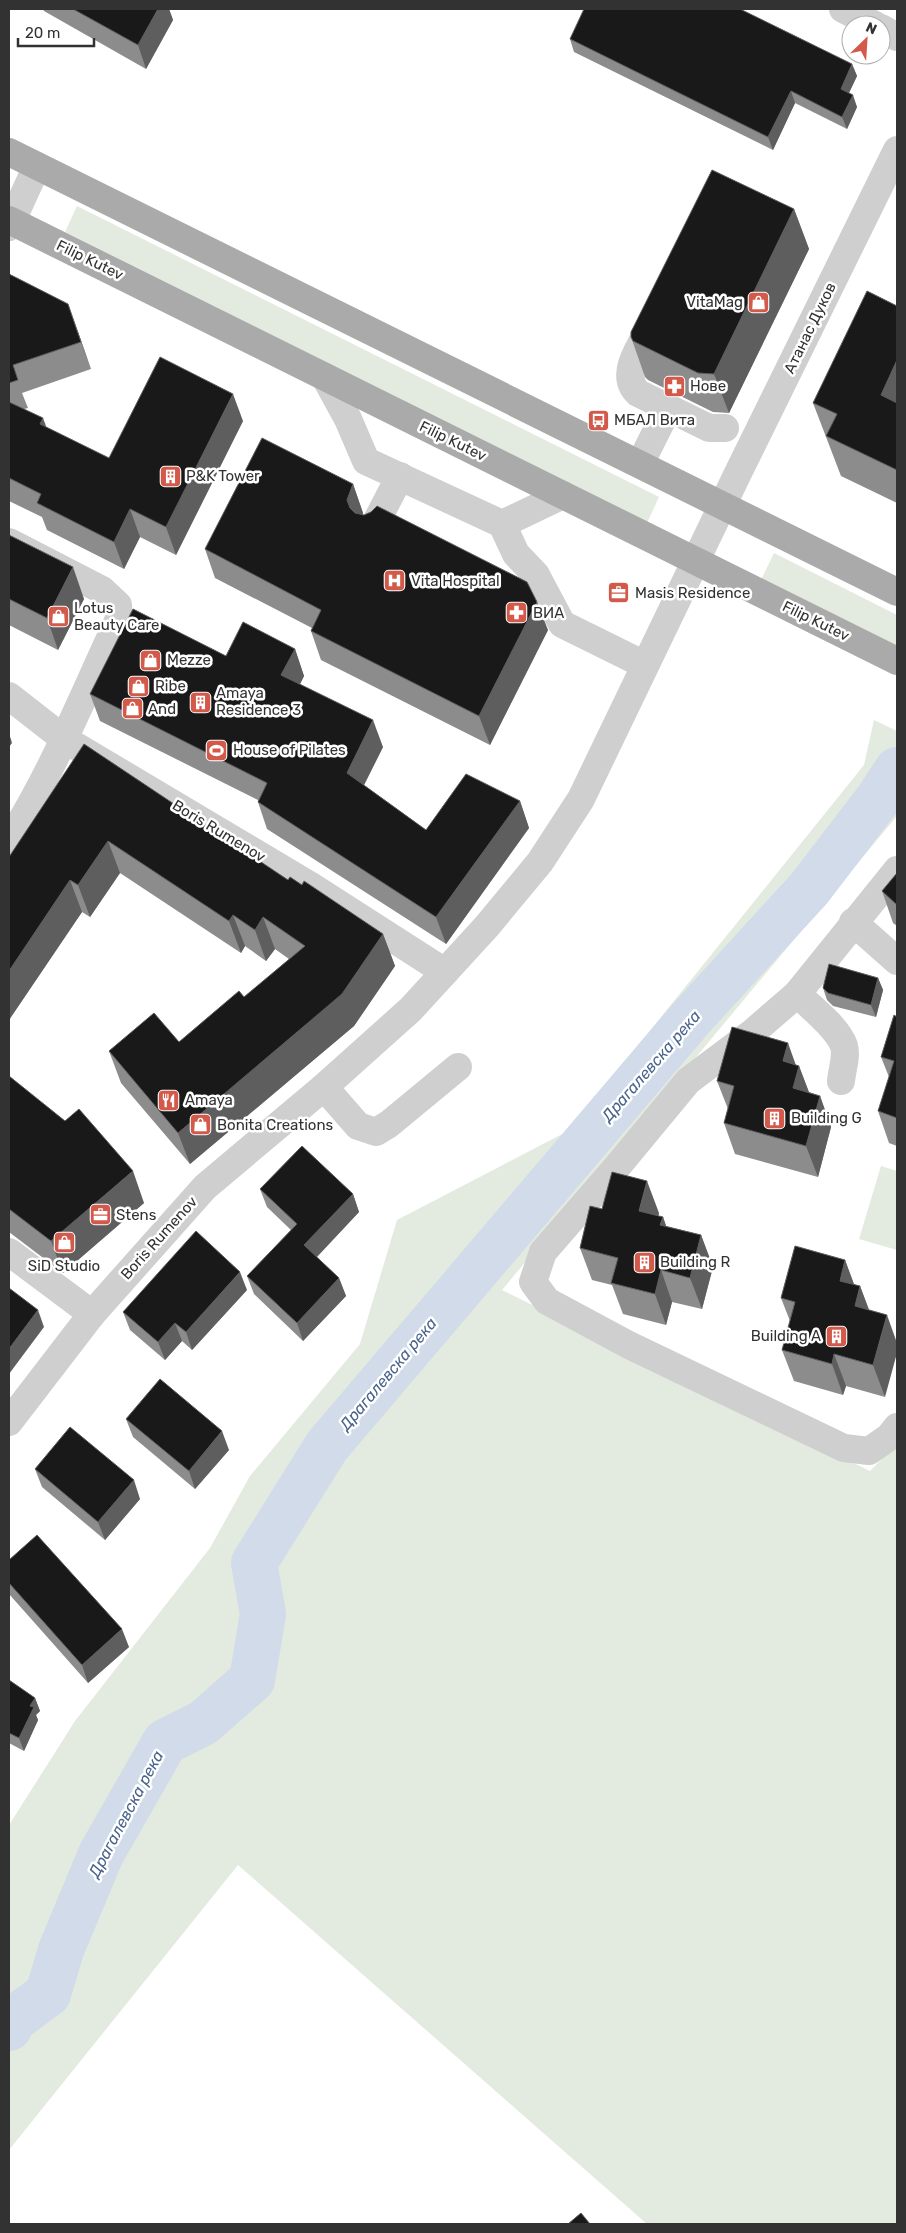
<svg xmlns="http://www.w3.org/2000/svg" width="906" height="2233" font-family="Rubik,sans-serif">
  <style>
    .green { fill: #e3eadf }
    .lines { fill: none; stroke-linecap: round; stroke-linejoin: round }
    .river { stroke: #d1dbea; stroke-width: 46 }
    .minor { stroke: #cfcfcf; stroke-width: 28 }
    .major { stroke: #aaa; stroke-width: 28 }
    .wall { fill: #8c8c8c }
    .shaded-wall { fill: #5e5e5e }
    .building { fill: #191919; stroke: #5e5e5e }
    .labels { text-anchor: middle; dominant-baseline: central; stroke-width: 5; stroke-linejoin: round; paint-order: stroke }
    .street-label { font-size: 15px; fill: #323232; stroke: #fff }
    .poi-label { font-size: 15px; fill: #323232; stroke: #fff; text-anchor: start }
    .water-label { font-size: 16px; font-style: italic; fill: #48648c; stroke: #fff }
  </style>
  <rect width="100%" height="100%" fill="#fff"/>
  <g class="green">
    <path d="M77 206 659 497 647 523 65 232Z"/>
    <path d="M774 553 897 615V648L761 580Z"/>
    <path d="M874 720 897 731V816L502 1290 870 1471 897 1444V2224H647L238 1865 9 2150V1825L75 1721 210 1548 250 1476 360 1344 397 1220 570 1130 864 765Z"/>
    <path d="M881 1166 897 1171V1250L859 1239Z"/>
  </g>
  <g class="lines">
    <path class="river" d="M9 2028 14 2019 48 1994 61 1950 101 1854 165 1742 203 1723 252 1680 263 1614 254 1563 327 1446 691 1018 809 889 878 799 897 770"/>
    <g class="minor">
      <path d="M843 9 875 25"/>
      <path d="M881 28 897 37"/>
      <path d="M9 227 37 166"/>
      <path d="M654 321C644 341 617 374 638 393L709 428H725"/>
      <path d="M325 377 348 419 366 461 502 524 563 495"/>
      <path d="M640 464 668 408"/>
      <path d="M502 524 516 554 536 575 562 624 645 665"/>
      <path d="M373 528 400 476"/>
      <path d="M9 542 102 590 118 605 119 619C84 693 53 772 9 841"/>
      <path d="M9 696 64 739 311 886 445 972"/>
      <path d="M897 870 797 994 752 1033 688 1081 616 1168 543 1252 533 1282 547 1301 627 1344 844 1448 869 1451 889 1437 897 1427"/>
      <path d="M853 922 897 961"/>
      <path d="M797 994C811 1007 838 1028 844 1046 847 1056 842 1070 841 1081"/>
      <path d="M324 1087 358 1126 376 1132 389 1124 458 1067"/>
      <path d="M9 1252 92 1314"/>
      <path d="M9 1422 92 1314 205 1187 324 1087 411 1009 487 926 540 862 581 799 738 473 897 150"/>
    </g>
    <g class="major">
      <path d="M9 152 897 592"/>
      <path d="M9 220 897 661"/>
    </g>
  </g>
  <g class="wall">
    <path d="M43 9H169L173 20 146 69 44 11Z"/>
    <path d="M570 39 852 64 857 76 849 93 857 107 847 129 795 103 773 150 574 52Z"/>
    <path d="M794 209 809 249 729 413 713 412 648 380 645 377 631 337Z"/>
    <path d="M9 274 78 332 91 369 22 393 28 408 24 409 46 427 109 458 243 421 176 555 140 537 124 569 47 530 42 517 9 501Z"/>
    <path d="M897 306V503L841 476 813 403Z"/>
    <path d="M353 484 363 513V515L548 630 490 745 321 660 311 631 312 628 215 578 205 549Z"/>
    <path d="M9 535 84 599 58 650 9 625Z"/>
    <path d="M295 649 304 676 300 684 383 747 364 785 426 830 520 801 529 828 446 944 267 829 258 802V800L100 721 90 694 226 656Z"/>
    <path d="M84 744 288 880 302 885 383 934 395 966 354 1026 190 1164 121 1083 109 1051 179 1042 244 997 289 959 275 949 266 961 245 946 241 953 120 873 90 917 82 912 9 1020V857Z"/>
    <path d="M897 873V926L893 923 882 891Z"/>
    <path d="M878 978 883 990 876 1017 833 1006 827 1000 823 988Z"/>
    <path d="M897 1017V1146L889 1143 878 1111 889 1077 881 1057Z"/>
    <path d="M796 1065 799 1066 809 1092 820 1096 831 1127 818 1177 735 1154 724 1123 728 1109 717 1081Z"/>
    <path d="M9 1076 144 1203 63 1273 9 1232Z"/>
    <path d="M260 1189 353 1194 359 1212 317 1257 339 1278 346 1296 303 1341 254 1294 247 1276 291 1230 267 1207Z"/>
    <path d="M602 1209 659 1213 658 1216 663 1217 666 1226 701 1235 713 1267 702 1309 672 1302 666 1325 623 1314 612 1285 592 1280 580 1248Z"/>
    <path d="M845 1260 854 1285 860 1286 869 1310 885 1397 846 1386 843 1395 794 1381 782 1350 790 1321 781 1298Z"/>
    <path d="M247 1290 192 1350 182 1341 165 1360 130 1330 123 1312Z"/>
    <path d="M126 1419 229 1450 195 1489 133 1437Z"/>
    <path d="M35 1469 140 1499 105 1540 42 1487Z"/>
    <path d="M9 1560 129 1647 88 1683 9 1594Z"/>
    <path d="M9 1680 35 1698 40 1711 36 1715 38 1720 24 1751 9 1743Z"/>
  </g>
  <g class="shaded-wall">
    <path d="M158 9H169L173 20 146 69 138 45Z"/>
    <path d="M852 64 857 76 845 101 841 89Z"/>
    <path d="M791 91 795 103 773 150 768 137Z"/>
    <path d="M853 95 857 107 847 129 842 117Z"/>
    <path d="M794 209 809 249 729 413 714 374Z"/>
    <path d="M68 304 78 332 91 369 81 342Z"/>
    <path d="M897 360V431L881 395Z"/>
    <path d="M233 394 243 421 176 555 166 527Z"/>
    <path d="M43 418 53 445 40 424Z"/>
    <path d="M353 484 363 513 357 529 347 500Z"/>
    <path d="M130 509 140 537 124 569 114 542Z"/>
    <path d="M73 567 84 599 58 650 47 618Z"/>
    <path d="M537 602 548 630 490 745 479 716Z"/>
    <path d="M295 649 304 676 291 702 281 675Z"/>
    <path d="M373 720 383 747 357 799 347 773Z"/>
    <path d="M9 733 12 743 9 747Z"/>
    <path d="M520 801 529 828 446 944 436 917Z"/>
    <path d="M108 841 120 873 90 917 78 885Z"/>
    <path d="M70 880 82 912 9 1020V971Z"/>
    <path d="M233 915 245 946 241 953 229 921Z"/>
    <path d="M263 917 275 949 266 961 255 930Z"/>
    <path d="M383 934 395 966 354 1026 190 1164 178 1133Z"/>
    <path d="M878 978 883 990 876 1017 871 1005Z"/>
    <path d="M788 1043 798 1071 799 1066 811 1098 795 1092 783 1061Z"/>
    <path d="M820 1096 831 1127 818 1177 806 1146Z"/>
    <path d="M133 1171 144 1203 63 1273 51 1241Z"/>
    <path d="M647 1181 659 1213 651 1243 639 1211Z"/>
    <path d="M353 1194 359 1212 311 1263 304 1245Z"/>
    <path d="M663 1217 674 1249 660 1225Z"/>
    <path d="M701 1235 713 1267 702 1309 690 1278Z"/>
    <path d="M845 1260 857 1292 840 1281Z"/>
    <path d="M661 1270 672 1302 666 1325 655 1294Z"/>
    <path d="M240 1272 247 1290 192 1350 186 1332Z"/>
    <path d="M339 1278 346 1296 303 1341 297 1323Z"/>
    <path d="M860 1286 872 1318 855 1306Z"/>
    <path d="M38 1310 44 1327 9 1374V1349Z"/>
    <path d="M887 1315 897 1343V1353L885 1397 873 1365Z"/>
    <path d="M175 1323 182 1341 165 1360 158 1342Z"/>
    <path d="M834 1354 846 1386 843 1395 832 1364Z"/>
    <path d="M222 1431 229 1450 195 1489 189 1471Z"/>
    <path d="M134 1480 140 1499 105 1540 98 1522Z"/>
    <path d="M122 1629 129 1647 88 1683 82 1665Z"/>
    <path d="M35 1698 40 1711 36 1715 38 1720 24 1751 19 1738 30 1706Z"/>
  </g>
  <g class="building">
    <path d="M73 9H158L138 45Z"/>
    <path d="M584 9H740L852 64 841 89 853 95 842 117 791 91 768 137 570 39Z"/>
    <path d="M712 170 794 209 714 374 698 373 633 341 631 337V332Z"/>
    <path d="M9 274 68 304 81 342 13 365 18 380 9 383Z"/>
    <path d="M867 291 897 306V360L881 395 897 403V470L826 436 837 414 813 403Z"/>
    <path d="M160 357 233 394 166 527 130 509 114 542 37 503 41 494 9 478V402L43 418 40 424 109 458Z"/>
    <path d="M262 438 353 484 347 500 350 508 355 513 364 515 371 512 377 506 527 582 537 602 479 716 311 631 321 610 205 549Z"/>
    <path d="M9 535 73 567 47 618 9 599Z"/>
    <path d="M133 609 226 656 243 622 295 649 281 675 373 720 347 773 426 830 466 774 520 801 436 917 258 802 267 783 90 694Z"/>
    <path d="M84 744 288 880 290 877 302 885 304 881 383 934 342 994 178 1133 109 1051 154 1013 179 1042 239 991 244 997 305 946 263 917 255 930 233 915 229 921 108 841 78 885 70 880 9 971V857Z"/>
    <path d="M897 873V905L882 891Z"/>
    <path d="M829 964 878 978 871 1005 828 993 823 988Z"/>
    <path d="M894 1015 897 1017V1118L878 1111 894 1061 881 1057Z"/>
    <path d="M732 1027 788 1043 783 1061 799 1066 793 1088 820 1096 806 1146 724 1123 734 1086 717 1081Z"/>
    <path d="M9 1076 65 1121 79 1109 133 1171 51 1241 9 1209Z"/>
    <path d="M302 1146 353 1194 304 1245 339 1278 297 1323 247 1276 297 1224 260 1189Z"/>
    <path d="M612 1172 647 1181 639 1211 663 1217 660 1225 701 1235 690 1278 661 1270 655 1294 611 1283 618 1258 580 1248 590 1206 602 1209Z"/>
    <path d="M196 1231 240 1272 186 1332 175 1323 158 1342 123 1312Z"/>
    <path d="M795 1246 845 1260 840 1281 860 1286 855 1306 887 1315 873 1365 834 1354 832 1364 782 1350 795 1302 781 1298Z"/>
    <path d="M9 1288 38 1310 9 1349Z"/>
    <path d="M160 1379 222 1431 189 1471 126 1419Z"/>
    <path d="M70 1427 134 1480 98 1522 35 1469Z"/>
    <path d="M37 1535 122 1629 82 1665 9 1583V1560Z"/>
    <path d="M9 1680 35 1698 30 1706 34 1707 19 1738 9 1733Z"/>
    <path d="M581 2213 590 2224H568Z"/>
  </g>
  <defs>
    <symbol id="shop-square" viewBox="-11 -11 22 22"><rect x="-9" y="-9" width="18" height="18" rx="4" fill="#d35a4a" stroke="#fff"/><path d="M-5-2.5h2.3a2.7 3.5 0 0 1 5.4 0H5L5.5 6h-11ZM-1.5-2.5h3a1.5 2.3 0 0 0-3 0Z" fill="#fff"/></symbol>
    <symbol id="pharmacy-square" viewBox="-11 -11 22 22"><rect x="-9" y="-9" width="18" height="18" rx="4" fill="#d35a4a" stroke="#fff"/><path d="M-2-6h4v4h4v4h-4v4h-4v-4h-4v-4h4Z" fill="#fff"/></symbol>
    <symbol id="bus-square" viewBox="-11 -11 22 22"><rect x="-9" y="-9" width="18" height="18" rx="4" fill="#d35a4a" stroke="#fff"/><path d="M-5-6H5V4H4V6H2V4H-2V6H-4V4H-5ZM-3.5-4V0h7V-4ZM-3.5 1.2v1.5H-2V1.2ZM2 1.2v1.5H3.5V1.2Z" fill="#fff"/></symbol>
    <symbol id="building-square" viewBox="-11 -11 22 22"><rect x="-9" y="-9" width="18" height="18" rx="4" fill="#d35a4a" stroke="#fff"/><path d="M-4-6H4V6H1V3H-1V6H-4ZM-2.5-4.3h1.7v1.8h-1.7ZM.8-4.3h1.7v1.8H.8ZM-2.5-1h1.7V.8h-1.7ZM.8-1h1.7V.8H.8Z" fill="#fff"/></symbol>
    <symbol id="hospital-square" viewBox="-11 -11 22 22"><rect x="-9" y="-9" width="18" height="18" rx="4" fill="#d35a4a" stroke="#fff"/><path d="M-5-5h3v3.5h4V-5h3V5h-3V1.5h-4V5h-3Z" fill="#fff"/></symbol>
    <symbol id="office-square" viewBox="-11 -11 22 22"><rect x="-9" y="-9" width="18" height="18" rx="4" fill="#d35a4a" stroke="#fff"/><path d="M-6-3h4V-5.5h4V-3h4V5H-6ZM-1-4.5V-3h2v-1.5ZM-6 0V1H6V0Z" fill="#fff"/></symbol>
    <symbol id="stadium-square" viewBox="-11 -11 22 22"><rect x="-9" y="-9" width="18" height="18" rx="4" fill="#d35a4a" stroke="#fff"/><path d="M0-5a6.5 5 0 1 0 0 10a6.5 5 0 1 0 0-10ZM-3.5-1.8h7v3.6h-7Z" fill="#fff"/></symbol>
    <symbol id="restaurant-square" viewBox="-11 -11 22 22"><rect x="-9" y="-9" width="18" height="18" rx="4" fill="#d35a4a" stroke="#fff"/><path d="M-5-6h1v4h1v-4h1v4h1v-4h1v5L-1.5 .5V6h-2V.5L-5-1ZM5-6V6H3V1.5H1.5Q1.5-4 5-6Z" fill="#fff"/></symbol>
  </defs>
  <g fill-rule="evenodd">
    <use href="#shop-square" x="746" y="290" width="25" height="25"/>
    <use href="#pharmacy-square" x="662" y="374" width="25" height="25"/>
    <use href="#bus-square" x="586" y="408" width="25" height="25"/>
    <use href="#building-square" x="158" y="464" width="25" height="25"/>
    <use href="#hospital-square" x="382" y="568" width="25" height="25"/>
    <use href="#office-square" x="606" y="580" width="25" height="25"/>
    <use href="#pharmacy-square" x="504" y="600" width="25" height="25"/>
    <use href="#shop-square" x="46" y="604" width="25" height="25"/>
    <use href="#shop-square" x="138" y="648" width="25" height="25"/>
    <use href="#shop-square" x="126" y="674" width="25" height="25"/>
    <use href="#building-square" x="188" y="690" width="25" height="25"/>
    <use href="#shop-square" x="120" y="696" width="25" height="25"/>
    <use href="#stadium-square" x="204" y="738" width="25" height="25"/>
    <use href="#restaurant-square" x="156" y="1088" width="25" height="25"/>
    <use href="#building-square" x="762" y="1106" width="25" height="25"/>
    <use href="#shop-square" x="188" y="1112" width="25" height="25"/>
    <use href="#office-square" x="88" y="1202" width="25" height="25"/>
    <use href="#shop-square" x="52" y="1230" width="25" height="25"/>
    <use href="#building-square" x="632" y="1250" width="25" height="25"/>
    <use href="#building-square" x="824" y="1324" width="25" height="25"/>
  </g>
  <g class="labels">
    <g class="street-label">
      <text transform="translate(90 260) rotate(26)">Filip Kutev</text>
      <text transform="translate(810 328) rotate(-64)">Атанас Дуков</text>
      <text transform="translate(453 441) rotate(26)">Filip Kutev</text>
      <text transform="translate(816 621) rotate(26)">Filip Kutev</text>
      <text transform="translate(219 831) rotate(31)">Boris Rumenov</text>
      <text transform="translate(159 1238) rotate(-48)">Boris Rumenov</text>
    </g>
    <g class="poi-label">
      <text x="743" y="302" text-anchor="end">VitaMag</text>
      <text x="690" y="386">Нове</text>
      <text x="614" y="420">МБАЛ Вита</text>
      <text x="186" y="476">P&amp;K Tower</text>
      <text x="411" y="581">Vita Hospital</text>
      <text x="635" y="593">Masis Residence</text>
      <text x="74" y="608">Lotus<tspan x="74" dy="17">Beauty Care</tspan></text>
      <text x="533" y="613">ВИА</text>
      <text x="167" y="660">Mezze</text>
      <text x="155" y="686">Ribe</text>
      <text x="216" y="693">Amaya<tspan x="216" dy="17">Residence 3</tspan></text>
      <text x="148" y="709">And</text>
      <text x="233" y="750">House of Pilates</text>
      <text x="185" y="1100">Amaya</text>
      <text x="791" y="1118">Building G</text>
      <text x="217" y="1125">Bonita Creations</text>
      <text x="116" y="1215">Stens</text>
      <text x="660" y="1262">Building R</text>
      <text x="64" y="1266" text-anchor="middle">SiD Studio</text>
      <text x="821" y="1336" text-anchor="end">Building A</text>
    </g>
    <g class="water-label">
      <text transform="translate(651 1066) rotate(-49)">Драгалевска река</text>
      <text transform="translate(388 1374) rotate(-50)">Драгалевска река</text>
      <text transform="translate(126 1814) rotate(-62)">Драгалевска река</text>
    </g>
  </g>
  <rect width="906" height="2233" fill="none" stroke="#323232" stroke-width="20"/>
  <g transform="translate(866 40) rotate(25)"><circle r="24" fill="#ffffff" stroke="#adadad"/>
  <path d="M0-4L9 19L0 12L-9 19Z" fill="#d35a4a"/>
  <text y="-8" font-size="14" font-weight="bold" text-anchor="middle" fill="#323232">N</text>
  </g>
  <path d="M18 38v8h76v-8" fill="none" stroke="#323232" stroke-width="2.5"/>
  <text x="25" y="38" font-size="15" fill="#323232" stroke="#ffffff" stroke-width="4" paint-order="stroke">20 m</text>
</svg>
